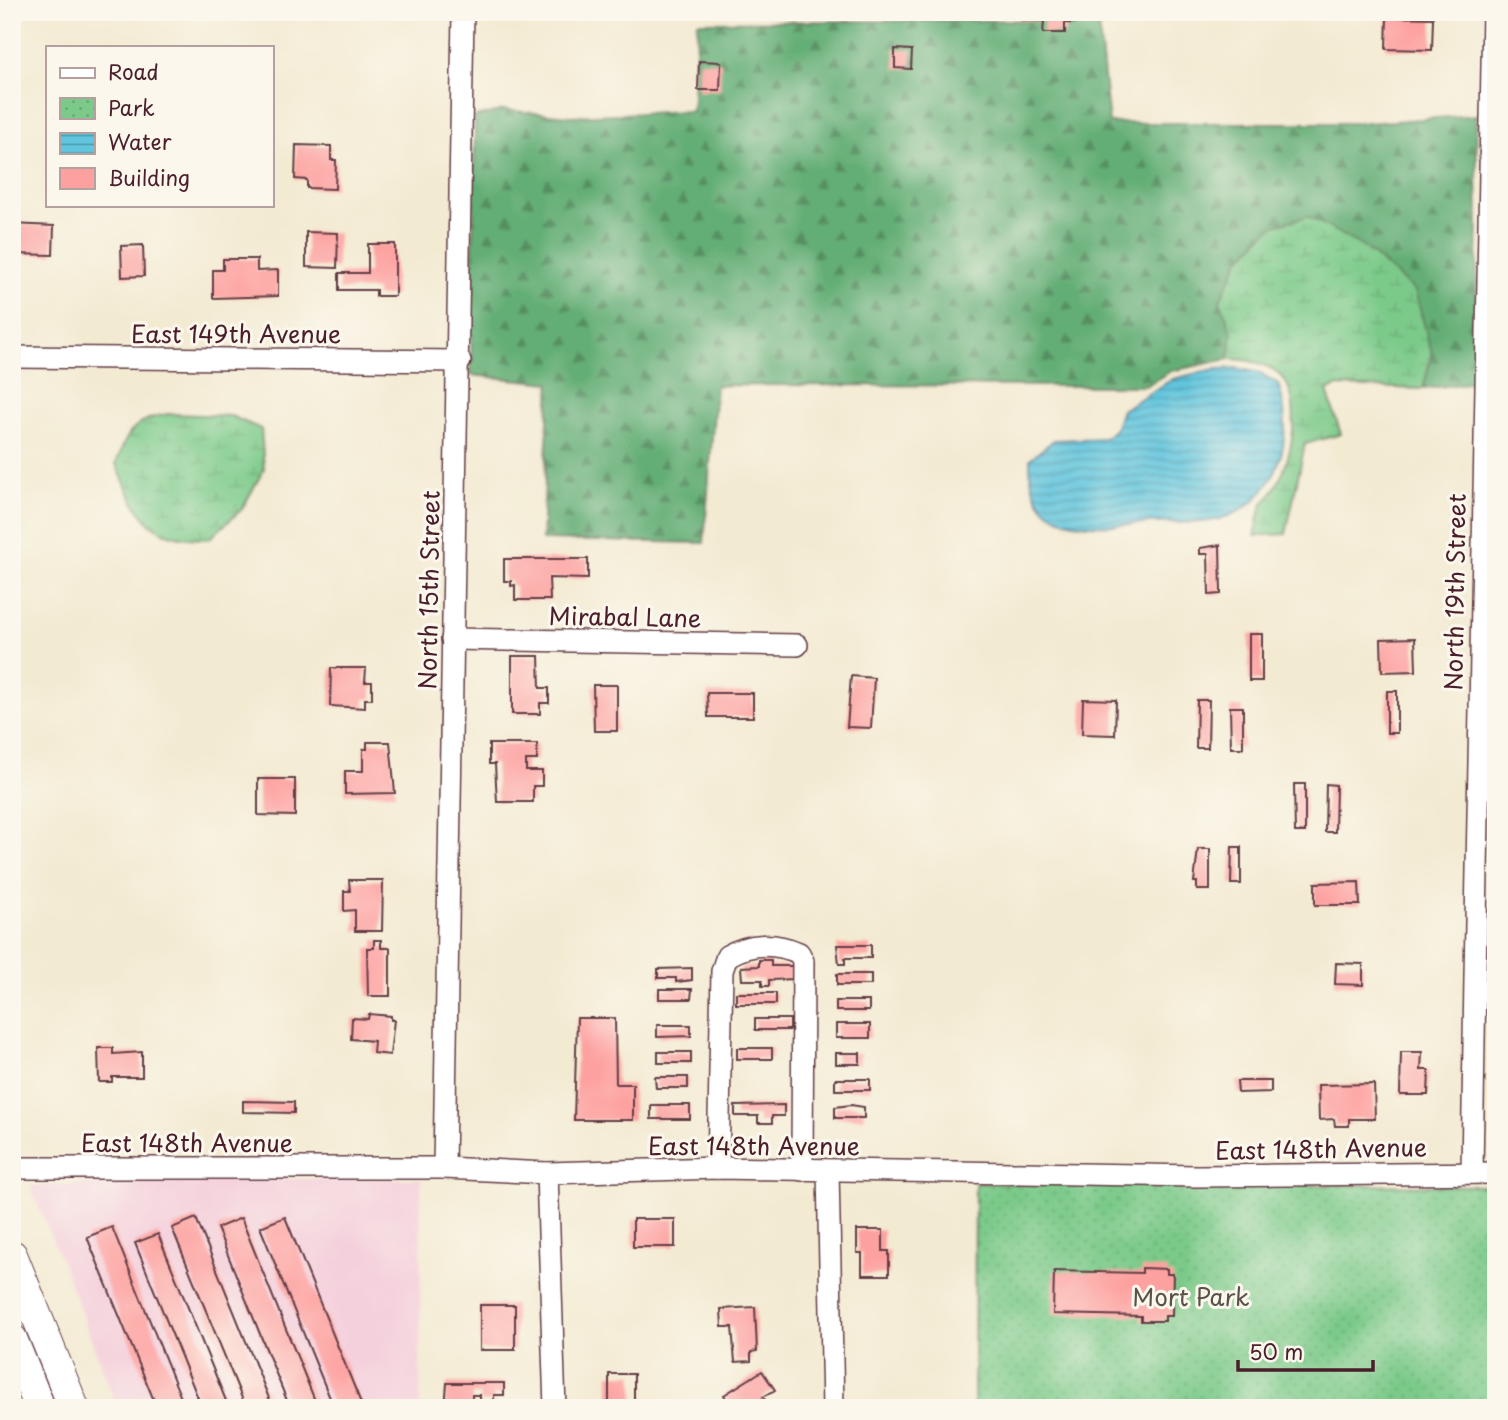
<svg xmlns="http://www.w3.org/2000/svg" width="1508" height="1420" font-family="'Playpen Sans',sans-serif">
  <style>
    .built { fill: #f4cfdc }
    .forest { fill: url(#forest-firs); stroke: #576650; stroke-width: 2 }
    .wetland { fill: url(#wetland-marsh); stroke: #62745a; stroke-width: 2 }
    .park { fill: url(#park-dots); stroke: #62745a; stroke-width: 2 }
    .water { fill: url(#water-rules); stroke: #557284; stroke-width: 2 }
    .building { fill: #fda1a0 }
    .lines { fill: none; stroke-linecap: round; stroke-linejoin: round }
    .street-casing { stroke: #633d44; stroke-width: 24 }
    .secondary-casing { stroke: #633d44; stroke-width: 32 }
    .street { stroke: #fff; stroke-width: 21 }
    .secondary { stroke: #fff; stroke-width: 30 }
    .labels { text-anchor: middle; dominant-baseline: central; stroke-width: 6; stroke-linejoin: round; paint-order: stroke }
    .street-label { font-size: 24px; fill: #4a1f2b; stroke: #fbf7ec }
    .park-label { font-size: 24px; fill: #595248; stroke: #fbf7ec }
  </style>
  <defs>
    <pattern id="forest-firs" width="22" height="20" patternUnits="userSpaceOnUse" patternTransform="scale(1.75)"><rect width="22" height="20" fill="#64ae76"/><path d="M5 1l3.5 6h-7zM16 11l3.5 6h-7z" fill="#548d61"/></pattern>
    <pattern id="wetland-marsh" width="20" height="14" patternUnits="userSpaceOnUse" patternTransform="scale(1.75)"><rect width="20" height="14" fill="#7bca8a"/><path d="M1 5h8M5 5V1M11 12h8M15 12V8" fill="none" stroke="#6cad77"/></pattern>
    <pattern id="park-dots" width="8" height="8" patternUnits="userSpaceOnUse" patternTransform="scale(1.75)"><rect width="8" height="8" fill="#7bca8a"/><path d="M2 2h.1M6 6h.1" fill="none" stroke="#6cad77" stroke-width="1.8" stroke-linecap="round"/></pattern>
    <pattern id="water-rules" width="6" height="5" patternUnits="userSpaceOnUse" patternTransform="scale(1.75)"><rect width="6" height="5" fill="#60c5dd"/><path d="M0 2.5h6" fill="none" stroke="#519fb3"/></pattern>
  </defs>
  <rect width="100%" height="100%" fill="#fbf7ec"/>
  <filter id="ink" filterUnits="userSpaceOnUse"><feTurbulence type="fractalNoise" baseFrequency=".0143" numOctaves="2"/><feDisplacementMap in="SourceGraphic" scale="14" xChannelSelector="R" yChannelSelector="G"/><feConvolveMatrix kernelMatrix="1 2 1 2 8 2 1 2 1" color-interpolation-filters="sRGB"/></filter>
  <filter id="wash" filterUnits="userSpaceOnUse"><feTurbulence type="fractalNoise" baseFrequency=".00686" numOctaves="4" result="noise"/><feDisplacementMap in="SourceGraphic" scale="28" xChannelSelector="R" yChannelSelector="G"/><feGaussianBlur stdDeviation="1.57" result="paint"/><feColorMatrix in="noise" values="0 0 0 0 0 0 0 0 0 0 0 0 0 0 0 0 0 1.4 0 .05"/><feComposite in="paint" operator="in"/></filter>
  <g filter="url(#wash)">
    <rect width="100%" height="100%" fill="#f3ead2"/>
    <path class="built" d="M242 1179H421L420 1408H117L62 1262 30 1186Z"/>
    <path class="forest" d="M1098 20 1109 123H1367L1476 115 1478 223 1474 382 1423 389 1432 353 1220 300 1233 333 1229 359 1171 371 1145 386 716 385 704 543 542 540 550 383 471 375 475 117 504 110 570 116 692 111 698 22Z"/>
    <g class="wetland">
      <path d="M1308 216 1365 248 1415 291 1432 353 1423 389 1337 386 1327 391 1341 434 1305 444 1286 534 1255 536 1262 504C1289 482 1305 408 1284 379 1273 364 1245 359 1229 359L1232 333 1220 300 1239 260 1272 226Z"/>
      <path d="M168 414 231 416 261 429 264 469 242 509 209 539C145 539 140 516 116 464 128 432 132 420 168 414Z"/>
    </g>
    <path class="park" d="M975 1183 1496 1186V1408H974Z"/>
    <path class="water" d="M1237 368 1260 373 1278 384C1296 436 1279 503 1219 519 1197 525 1172 522 1149 523 1121 524 1085 530 1058 518 1035 507 1029 481 1030 459L1054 440 1104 438 1115 430 1122 410 1173 379 1215 369Z"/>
    <g id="blocks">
      <g class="building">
        <path d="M917 12H973V16L917 17Z"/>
        <path d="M1022 12H1077V23H1065V33H1043L1044 21 1021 20Z"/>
        <path d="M1387 17 1433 18 1432 50 1386 49Z"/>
        <path d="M895 49 912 50 911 69 895 68Z"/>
        <path d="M699 61 721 62 720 90H698Z"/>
        <path d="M296 145 331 146V160H336L335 189 307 188V180L295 179Z"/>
        <path d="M12 224 54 226 53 255 12 254Z"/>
        <path d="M306 232 338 233 337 268 306 267Z"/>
        <path d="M368 244H395V296H376V290H339V273H368Z"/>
        <path d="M143 245 144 276 122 277 121 246Z"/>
        <path d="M223 259H257V271L278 270V296L213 298V270H223Z"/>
        <path d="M1220 545 1221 594 1209 595 1208 554H1200V548Z"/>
        <path d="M504 559H588V579L549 578 550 600H515V585L511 586V581H504Z"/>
        <rect x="1249" y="634" width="13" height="47"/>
        <path d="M1415 638 1416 671 1382 672 1381 639Z"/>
        <path d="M512 656H539L540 688H549V703H540V714H512Z"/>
        <path d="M331 668H366L365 682H372V699H365V708L330 706Z"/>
        <path d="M851 676 874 678 871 728 847 727Z"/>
        <path d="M593 685H617V731H594Z"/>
        <rect x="1387" y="691" width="10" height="42"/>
        <path d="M707 693H753V717H708Z"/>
        <path d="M1083 699 1116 700 1115 735 1082 734Z"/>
        <path d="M1197 700H1209L1208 748H1196Z"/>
        <path d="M1230 707H1243V748H1231Z"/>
        <path d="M367 742H390L395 793 345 794V771H363V749H367Z"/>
        <path d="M489 744H537V760H526V771H542V786H533V802H497L495 764H489Z"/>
        <path d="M258 779H295V816L258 815Z"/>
        <path d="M1294 784H1305V832H1295Z"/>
        <path d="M1326 784 1336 785 1335 832H1325Z"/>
        <path d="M1232 847H1241V884H1231Z"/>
        <path d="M1198 849H1210V890H1197V882H1194Z"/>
        <path d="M349 880H383L382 931H355V910L344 911V891H350Z"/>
        <path d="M1359 882 1360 905H1315V883Z"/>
        <path d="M374 940H381V948H390V996H368L367 948H374Z"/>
        <path d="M837 945H871V958H845V964H839Z"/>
        <path d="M759 960H771V966H795V979L769 980V986H762V980H742L741 967 759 966Z"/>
        <path d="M1336 963 1363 964V985L1335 984Z"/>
        <path d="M692 968V980L676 982V978H658V969Z"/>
        <rect x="837" y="974" width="34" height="11"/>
        <path d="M659 989H692L691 999H659Z"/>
        <rect x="736" y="993" width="40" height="11"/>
        <rect x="836" y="1001" width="33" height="10"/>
        <path d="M369 1014 391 1016V1020H394L390 1055 373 1053 374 1041 351 1039 352 1018 368 1019Z"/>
        <path d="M577 1018H615L616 1084H633V1120H574Z"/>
        <rect x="755" y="1019" width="35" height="11"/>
        <rect x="836" y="1024" width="34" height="14"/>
        <path d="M657 1025H691V1036L657 1037Z"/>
        <path d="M98 1048H113V1054L142 1052V1077H112V1082H99Z"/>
        <rect x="737" y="1048" width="35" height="11"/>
        <rect x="658" y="1052" width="33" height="11"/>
        <path d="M1401 1052H1422L1421 1070H1429L1428 1095H1400Z"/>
        <rect x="836" y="1053" width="24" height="11"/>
        <path d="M655 1077H688V1088H656Z"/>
        <rect x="835" y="1079" width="35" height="11"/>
        <path d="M1237 1081H1271V1092L1238 1093Z"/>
        <path d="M1374 1084 1375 1119H1349V1126H1335L1334 1119 1319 1120 1318 1085Z"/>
        <path d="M243 1101 294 1102V1113L243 1112Z"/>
        <rect x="651" y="1105" width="39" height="14"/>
        <path d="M784 1105V1116H772V1123H758V1116H735V1106Z"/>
        <path d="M851 1105 864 1107V1118H835V1107Z"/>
        <path d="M285 1217 363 1408H334L260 1227Z"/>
        <path d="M196 1218 273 1408H246L172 1228Z"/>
        <path d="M241 1218 318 1408H290L217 1228Z"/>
        <rect x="633" y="1219" width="42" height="28"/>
        <path d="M112 1227 185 1408H157L87 1237Z"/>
        <path d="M857 1230H883V1251H889V1275H862V1253H857Z"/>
        <path d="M158 1234 229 1408H202L135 1243Z"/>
        <path d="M1142 1268 1167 1269V1274H1173L1172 1316H1165V1321H1141V1316L1053 1314 1054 1271 1142 1273Z"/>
        <rect x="480" y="1305" width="35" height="45"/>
        <path d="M755 1307 757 1351 751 1352V1361L735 1362 732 1327H722L721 1309Z"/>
        <path d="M762 1371 775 1390 763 1397 770 1408H732L724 1395Z"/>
        <rect x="609" y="1374" width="25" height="34"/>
        <path d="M447 1383H504V1395H494V1402H480V1395H472V1408H445Z"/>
      </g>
    </g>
  </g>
  <g filter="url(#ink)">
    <use href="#blocks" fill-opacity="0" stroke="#633d44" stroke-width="2"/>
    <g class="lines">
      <defs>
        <g id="street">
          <path d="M12 357 460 361"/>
          <path d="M452 639 797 645"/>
          <path d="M12 1168H444L547 1173 718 1168 1197 1176 1496 1173"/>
          <path d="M444 1168 463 12"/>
          <path d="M718 1168 722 971 727 956C750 943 775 942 799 953L803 961 802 1170"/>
          <path d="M828 1171 833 1408"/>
          <path d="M547 1173 555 1408"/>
          <path d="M1472 1173C1478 786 1483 399 1493 12"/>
        </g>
        <g id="secondary">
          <path d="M12 1255 74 1408"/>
          <path d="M12 1339 40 1408"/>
        </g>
      </defs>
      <use href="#street" class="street-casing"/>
      <use href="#secondary" class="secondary-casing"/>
      <use href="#street" class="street"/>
      <use href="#secondary" class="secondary"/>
    </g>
  </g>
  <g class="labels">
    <g class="street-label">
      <text x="236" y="333">East 149th Avenue</text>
      <text transform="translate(428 590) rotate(-89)">North 15th Street</text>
      <text transform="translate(1454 592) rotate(-89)">North 19th Street</text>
      <text transform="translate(625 616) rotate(1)">Mirabal Lane</text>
      <text x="187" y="1142">East 148th Avenue</text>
      <text x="754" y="1145">East 148th Avenue</text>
      <text transform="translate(1321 1148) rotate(-1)">East 148th Avenue</text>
    </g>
    <g class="park-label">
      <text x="1191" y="1296">Mort Park</text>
    </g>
  </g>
  <rect width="1508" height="1420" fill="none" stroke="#fbf7ec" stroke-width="42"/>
  <rect x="46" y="46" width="228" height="161" fill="#fbf7ec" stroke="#b4a19f" stroke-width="2"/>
  <rect x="60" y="68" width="35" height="10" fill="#ffffff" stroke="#b4a19f" stroke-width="2"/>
  <text x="108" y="80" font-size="21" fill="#4a1f2b">Road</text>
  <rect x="60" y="98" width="35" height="21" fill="url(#park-dots)" stroke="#b4a19f" stroke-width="2"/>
  <text x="108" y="116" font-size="21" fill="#4a1f2b">Park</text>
  <rect x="60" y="133" width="35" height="21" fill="url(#water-rules)" stroke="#b4a19f" stroke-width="2"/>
  <text x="108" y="150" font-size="21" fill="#4a1f2b">Water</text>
  <rect x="60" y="168" width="35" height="21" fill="#fda1a0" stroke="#b4a19f" stroke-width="2"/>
  <text x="108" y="186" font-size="21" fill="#4a1f2b">Building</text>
  <path d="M1238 1360v10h135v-10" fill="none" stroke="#4a1f2b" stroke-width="3.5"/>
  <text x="1249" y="1360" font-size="21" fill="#4a1f2b" stroke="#fbf7ec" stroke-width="5" paint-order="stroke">50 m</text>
</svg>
